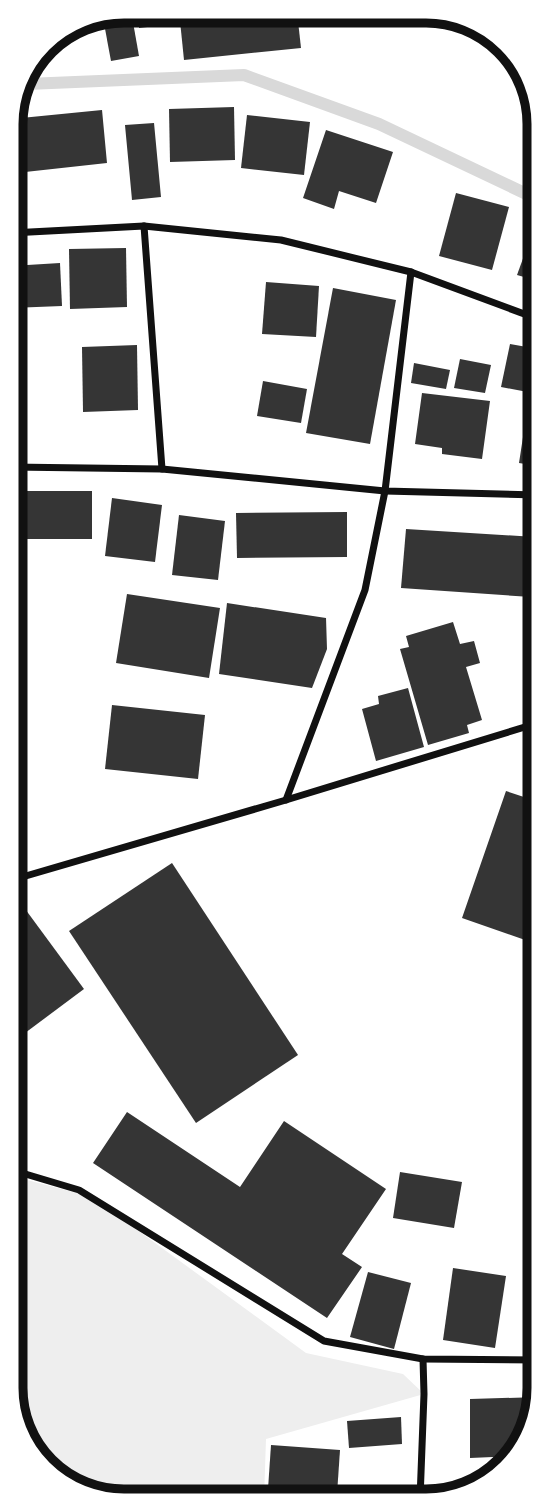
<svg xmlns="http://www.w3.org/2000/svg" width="550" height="1512" font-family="Quicksand,sans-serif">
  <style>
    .green { fill: #eee }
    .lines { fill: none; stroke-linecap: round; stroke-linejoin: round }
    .stream { stroke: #d9d9d9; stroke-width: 12 }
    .building { fill: #353535 }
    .minor { stroke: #111; stroke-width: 7 }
    .rim { fill: none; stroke: #111; stroke-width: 9 }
  </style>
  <rect width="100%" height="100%" fill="#fff"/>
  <path class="green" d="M12 1176 92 1197 306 1353 403 1374 424 1394 266 1439 264 1499H101L44 1469 13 1411Z"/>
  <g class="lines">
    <path class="stream" d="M27 84 244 75 379 124 537 199"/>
  </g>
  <g class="building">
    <path d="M124 10 131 11 139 56 111 61 103 18Z"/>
    <path d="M138 11H163L164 25 139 28Z"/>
    <path d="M179 11 297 12 301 48 184 60Z"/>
    <path d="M234 107 235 160 170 162 169 109Z"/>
    <path d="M102 110 107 163 16 173 11 119Z"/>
    <path d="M247 115 310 122 304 175 241 168Z"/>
    <path d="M154 123 161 197 132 200 125 125Z"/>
    <path d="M326 130 393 152 376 203 339 191 334 209 303 198Z"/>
    <path d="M456 193 509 207 492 270 439 256Z"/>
    <path d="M537 220 538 281 517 275Z"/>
    <path d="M126 248 127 307 70 309 69 249Z"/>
    <path d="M60 263 62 306 11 308V266Z"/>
    <path d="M266 282 319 286 316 337 262 334Z"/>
    <path d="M333 288 396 300 370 444 306 433Z"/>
    <path d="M510 344 538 349V394L501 387Z"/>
    <path d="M137 345 138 410 83 412 82 347Z"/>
    <path d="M460 359 491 365 485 393 454 388Z"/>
    <path d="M414 363 450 370 446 389 411 383Z"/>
    <path d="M263 381 307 389 301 423 257 416Z"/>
    <path d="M422 393 490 401 482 459 442 454V448L415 444Z"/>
    <path d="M527 411 538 413V466L519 463Z"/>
    <rect x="26" y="491" width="66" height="48"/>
    <path d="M112 498 162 505 155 562 105 556Z"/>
    <path d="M347 512V557L237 558 236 513Z"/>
    <path d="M179 515 225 521 218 580 172 575Z"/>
    <path d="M406 529 535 537 531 597 401 588Z"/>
    <path d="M127 594 220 608 209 678 116 663Z"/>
    <path d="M227 603 326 618 327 649 312 688 219 674Z"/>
    <path d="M453 622 460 644 474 641 480 663 466 667 482 720 467 725 469 733 428 745 400 649 409 647 406 636Z"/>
    <path d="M408 688 424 747 376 761 362 709 379 704 378 696Z"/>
    <path d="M112 705 205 715 198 779 105 769Z"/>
    <path d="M538 786 539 911 528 941 462 918 506 791 533 800Z"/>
    <path d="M172 863 298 1055 196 1123 69 931Z"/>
    <path d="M20 902 84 989 17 1039 12 1033V907Z"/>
    <path d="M127 1112 240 1187 284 1121 386 1189 342 1254 362 1267 327 1318 93 1163Z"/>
    <path d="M400 1172 462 1182 454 1228 393 1218Z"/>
    <path d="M538 1198H539V1243L526 1239Z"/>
    <path d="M453 1268 506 1276 495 1348 443 1340Z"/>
    <path d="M368 1272 411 1283 394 1349 350 1337Z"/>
    <path d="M539 1397 514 1456 470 1458V1399Z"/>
    <path d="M401 1417 402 1444 349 1448 347 1421Z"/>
    <path d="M271 1445 340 1450 337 1494 268 1489Z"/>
  </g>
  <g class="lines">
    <g class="minor">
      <path d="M144 226 162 469"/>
      <path d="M11 233 144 226 281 240 411 272 538 319"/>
      <path d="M11 467 162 469 385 491 538 495"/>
      <path d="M286 800 365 590 385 491 411 272"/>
      <path d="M12 880 286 800 538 723"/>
      <path d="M12 1170 79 1190 324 1341 423 1359 539 1360"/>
      <path d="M420 1499 424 1394 423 1359"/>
    </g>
  </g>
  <path d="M0 0H550V1512H0ZM124 23H426A101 101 0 0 1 527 124V1388A101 101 0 0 1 426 1489H124A101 101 0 0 1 23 1388V124A101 101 0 0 1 124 23Z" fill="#fff" fill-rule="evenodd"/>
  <path class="rim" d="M124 23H426A101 101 0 0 1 527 124V1388A101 101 0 0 1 426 1489H124A101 101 0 0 1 23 1388V124A101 101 0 0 1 124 23Z"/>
</svg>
